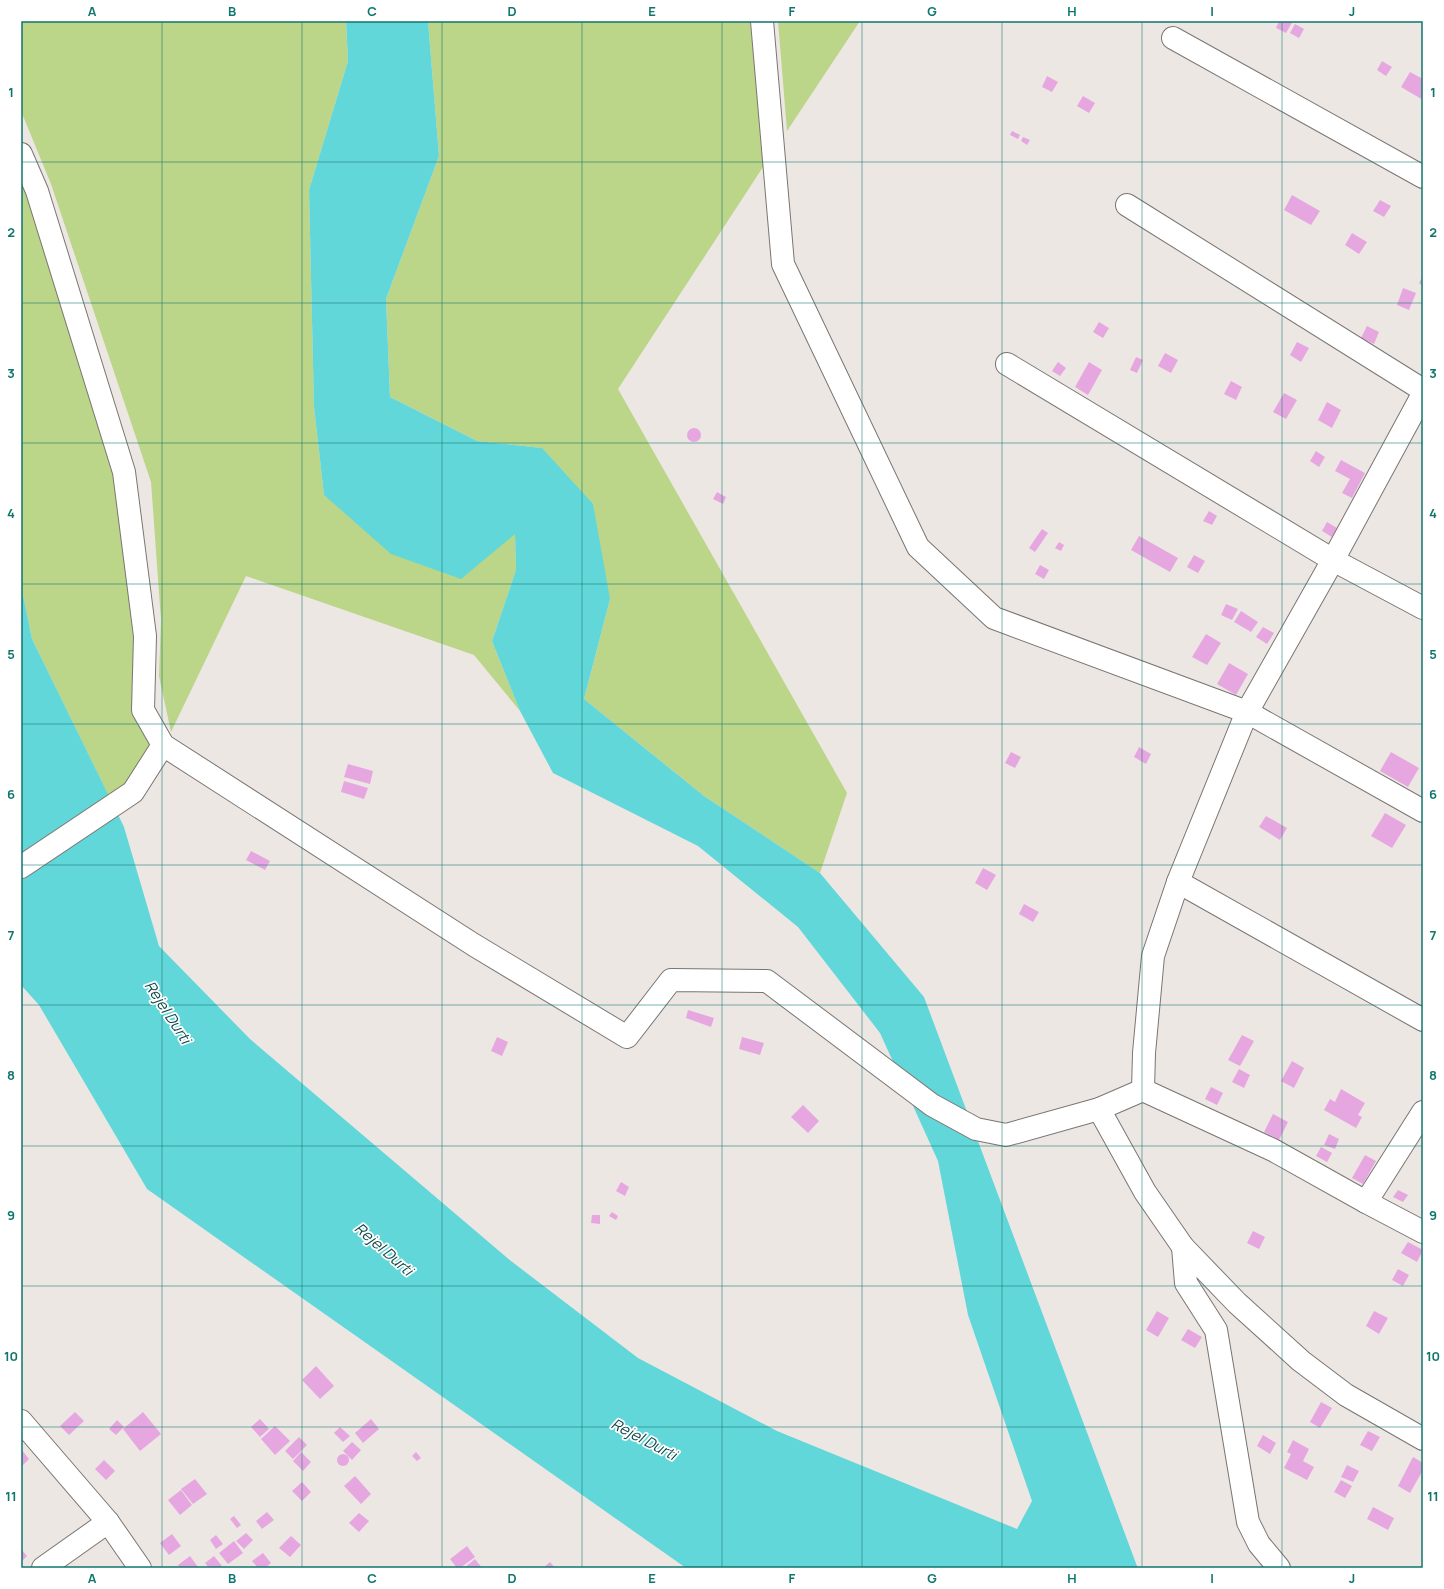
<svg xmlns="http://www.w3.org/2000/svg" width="1444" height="1589" font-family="Manrope,sans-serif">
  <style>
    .green { fill: #bbd589 }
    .water { fill: #62d7d9 }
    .building { fill: #e6a7e0 }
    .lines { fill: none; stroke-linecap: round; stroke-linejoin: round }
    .minor-casing { stroke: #7a7572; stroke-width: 24 }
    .minor { stroke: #fff; stroke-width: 22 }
    .grid { fill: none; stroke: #0f766e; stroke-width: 1; stroke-opacity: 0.55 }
    .labels { text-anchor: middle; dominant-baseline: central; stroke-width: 3.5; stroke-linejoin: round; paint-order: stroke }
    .water-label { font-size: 15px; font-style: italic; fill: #114748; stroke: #fff }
    .neatline { fill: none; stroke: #0f766e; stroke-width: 1.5 }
    .grid-label { font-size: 13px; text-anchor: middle; font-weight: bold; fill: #0f766e }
  </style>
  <rect width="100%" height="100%" fill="#ede7e4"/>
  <g class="green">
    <path d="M21 21H346L348 61 309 190 314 407 324 495 515 534 516 570 492 641 520 711 474 655 246 576 171 732 159 676 161 620 151 482 51 184 21 111Z"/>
    <path d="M428 21H750L765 164 618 389 847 793 820 873 704 796 584 699 610 599 542 448 477 441 390 397 386 299 439 156Z"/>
    <path d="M778 21H860L787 131Z"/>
    <path d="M21 177 116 475 137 636 132 708 153 745 128 787 109 797 32 639 21 585Z"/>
  </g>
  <path class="water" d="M346 21H428L439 156 386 299 390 397 477 441 542 448 593 504 610 599 584 699 704 796 820 873 924 997 1137 1566 1140 1568H686L147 1189 39 1005 21 985V585L32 639 124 827 159 946 250 1039 511 1261 638 1358 777 1431 1017 1529 1032 1501 968 1315 938 1161 880 1033 798 927 698 846 553 773 520 711 492 641 516 570 515 534 461 579 391 554 324 495 314 407 309 190 348 61Z"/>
  <g class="building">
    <path d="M1279 21H1293L1286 33 1276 28Z"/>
    <path d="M1295 24 1304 29 1299 38 1290 33Z"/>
    <path d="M1382 61 1392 67 1386 76 1377 70Z"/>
    <path d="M1410 72 1423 79V100L1401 87Z"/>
    <path d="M1047 76 1058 82 1052 92 1042 87Z"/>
    <path d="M1083 96 1095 103 1089 113 1077 106Z"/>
    <path d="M1012 131 1020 135 1018 139 1010 135Z"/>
    <path d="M1023 137 1030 140 1027 145 1021 141Z"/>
    <path d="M1292 195 1320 211 1311 225 1284 210Z"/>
    <path d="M1380 200 1391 206 1384 217 1373 211Z"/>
    <path d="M1352 233 1367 242 1359 254 1345 245Z"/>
    <path d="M1423 276V286L1419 283Z"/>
    <path d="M1403 288 1416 293 1409 310 1397 305Z"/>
    <path d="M1099 322 1109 328 1103 338 1093 332Z"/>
    <path d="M1367 326 1379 332 1374 344 1361 338Z"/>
    <path d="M1297 342 1309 348 1301 362 1290 355Z"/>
    <path d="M1165 353 1178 360 1171 373 1158 366Z"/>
    <path d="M1136 357 1143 360 1137 373 1130 370Z"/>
    <path d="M1058 362 1066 368 1060 376 1052 371Z"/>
    <path d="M1089 362 1102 370 1088 395 1075 387Z"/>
    <path d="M1231 381 1242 387 1236 400 1224 394Z"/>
    <path d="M1284 393 1297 400 1286 419 1273 412Z"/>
    <path d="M1327 402 1341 410 1332 428 1318 420Z"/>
    <circle cx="694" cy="435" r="7"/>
    <path d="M1316 451 1325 457 1319 467 1310 461Z"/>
    <path d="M1341 460 1365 473 1352 498 1342 493 1350 479 1335 471Z"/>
    <path d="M717 492 726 497 723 504 713 499Z"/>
    <path d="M1209 511 1217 516 1212 525 1203 521Z"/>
    <path d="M1327 522 1337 528 1332 537 1322 531Z"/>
    <path d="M1042 529 1048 533 1035 552 1029 548Z"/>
    <path d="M1139 536 1178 558 1170 572 1131 550Z"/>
    <path d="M1059 542 1064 545 1061 551 1055 548Z"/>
    <path d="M1194 555 1205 561 1198 573 1187 567Z"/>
    <path d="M1040 565 1049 570 1044 579 1035 574Z"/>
    <path d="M1226 604 1238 609 1232 620 1221 615Z"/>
    <path d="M1241 611 1258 622 1251 632 1234 622Z"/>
    <path d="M1263 627 1274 633 1267 644 1256 637Z"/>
    <path d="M1206 634 1221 643 1207 665 1192 657Z"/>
    <path d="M1229 663 1248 674 1236 695 1217 684Z"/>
    <path d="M1139 747 1151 754 1146 764 1134 757Z"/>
    <path d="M1011 752 1021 757 1015 768 1005 763Z"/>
    <path d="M1391 752 1419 768 1408 787 1380 771Z"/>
    <path d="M348 764 373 771 370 784 344 777Z"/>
    <path d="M344 781 368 788 364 799 341 792Z"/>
    <path d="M1385 813 1406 825 1392 848 1371 836Z"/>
    <path d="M1266 816 1287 828 1280 840 1259 827Z"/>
    <path d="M251 851 270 861 265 870 246 860Z"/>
    <path d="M983 868 996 875 987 890 975 883Z"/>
    <path d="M1024 904 1039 912 1033 922 1019 914Z"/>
    <path d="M688 1010 714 1018 711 1027 686 1018Z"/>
    <path d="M1242 1035 1254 1041 1240 1066 1228 1060Z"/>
    <path d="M497 1037 508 1042 502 1056 491 1051Z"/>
    <path d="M742 1037 764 1043 760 1055 739 1049Z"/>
    <path d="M1292 1061 1304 1068 1294 1088 1281 1081Z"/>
    <path d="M1239 1069 1250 1075 1244 1088 1232 1082Z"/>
    <path d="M1211 1087 1223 1093 1217 1105 1205 1099Z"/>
    <path d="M1341 1089 1365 1103 1358 1115 1362 1117 1356 1128 1324 1110 1330 1099 1335 1102Z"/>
    <path d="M803 1105 819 1121 808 1133 791 1117Z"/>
    <path d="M1273 1114 1288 1122 1279 1140 1264 1132Z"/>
    <path d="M1329 1134 1339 1139 1335 1149 1324 1145Z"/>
    <path d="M1321 1147 1332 1153 1327 1162 1316 1156Z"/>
    <path d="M1365 1155 1376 1161 1363 1184 1352 1178Z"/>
    <path d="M621 1182 629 1187 625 1196 616 1191Z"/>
    <path d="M1398 1190 1408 1195 1403 1202 1393 1197Z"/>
    <path d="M612 1212 618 1216 616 1220 609 1216Z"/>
    <path d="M592 1215H600V1224L591 1223Z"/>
    <path d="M1253 1231 1265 1237 1259 1249 1247 1243Z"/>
    <path d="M1408 1242 1423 1250 1417 1262 1401 1253Z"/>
    <path d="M1398 1269 1409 1275 1403 1286 1392 1280Z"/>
    <path d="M1157 1311 1169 1318 1158 1337 1146 1330Z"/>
    <path d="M1374 1311 1388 1318 1379 1334 1366 1326Z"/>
    <path d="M1188 1329 1202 1337 1195 1348 1181 1340Z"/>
    <path d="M316 1366 334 1386 320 1399 302 1380Z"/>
    <path d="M1321 1402 1332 1408 1320 1428 1310 1422Z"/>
    <path d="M75 1412 84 1421 69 1435 60 1426Z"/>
    <path d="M143 1412 161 1434 140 1451 123 1429Z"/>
    <path d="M260 1419 269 1429 260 1437 251 1427Z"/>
    <path d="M371 1419 379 1429 363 1443 355 1433Z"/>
    <path d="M117 1420 124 1427 116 1435 109 1429Z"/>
    <path d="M275 1426 290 1441 275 1455 261 1439Z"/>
    <path d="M340 1427 350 1436 343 1442 334 1433Z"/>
    <path d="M1368 1431 1380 1437 1372 1451 1360 1445Z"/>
    <path d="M1263 1435 1276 1443 1270 1454 1257 1446Z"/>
    <path d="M299 1437 307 1445 293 1459 285 1451Z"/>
    <path d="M1293 1440 1309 1449 1303 1461 1314 1467 1307 1480 1284 1468 1291 1454 1287 1452Z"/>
    <path d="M352 1442 361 1450 352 1460 343 1451Z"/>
    <path d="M21 1449 29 1459 21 1467Z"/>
    <path d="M301 1452 311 1462 303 1471 293 1461Z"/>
    <path d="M416 1452 421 1458 417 1461 412 1456Z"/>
    <circle cx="343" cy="1460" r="6"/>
    <path d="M1413 1457 1423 1463V1470L1410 1493 1398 1486Z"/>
    <path d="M104 1460 115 1471 106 1480 95 1469Z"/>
    <path d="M1347 1465 1359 1471 1353 1482 1341 1477Z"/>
    <path d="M355 1476 371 1494 361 1504 344 1486Z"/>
    <path d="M195 1479 207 1494 193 1504 181 1489Z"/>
    <path d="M1341 1480 1352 1486 1345 1498 1334 1492Z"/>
    <path d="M302 1482 311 1492 302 1501 292 1491Z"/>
    <path d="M181 1490 192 1505 180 1515 168 1500Z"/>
    <path d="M1373 1507 1394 1518 1388 1530 1367 1519Z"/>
    <path d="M267 1512 274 1520 262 1529 256 1521Z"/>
    <path d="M359 1513 369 1521 359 1532 349 1523Z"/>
    <path d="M234 1516 241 1525 237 1528 230 1519Z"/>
    <path d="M246 1533 253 1540 244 1549 236 1541Z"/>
    <path d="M172 1534 181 1546 169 1555 160 1543Z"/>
    <path d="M216 1535 223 1544 216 1549 210 1540Z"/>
    <path d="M291 1536 301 1545 290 1557 279 1548Z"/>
    <path d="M234 1541 243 1553 228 1564 219 1553Z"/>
    <path d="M467 1546 475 1557 460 1568H457L450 1559Z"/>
    <path d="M21 1549 27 1556 21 1562Z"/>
    <path d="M263 1553 271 1563 265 1568H258L252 1561Z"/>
    <path d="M190 1556 198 1567 180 1568 178 1565Z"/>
    <path d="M214 1556 222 1566 219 1568H209L205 1563Z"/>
    <path d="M475 1559 482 1568H464Z"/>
    <path d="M550 1562 555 1568H543Z"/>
  </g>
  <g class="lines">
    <defs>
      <g id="minor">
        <path d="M762 21 783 264 918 547 994 618 1247 712 1423 811"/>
        <path d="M1173 38 1423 177"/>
        <path d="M21 154 37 191 124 472 145 636 143 710 163 745 474 945 627 1037 671 980 767 981 932 1105 976 1129 1006 1135 1099 1109 1143 1090 1273 1150 1366 1202 1423 1112"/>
        <path d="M1127 205 1423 390"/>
        <path d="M1007 364 1333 560 1423 608"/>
        <path d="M21 867 133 792 163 745"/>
        <path d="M1178 882 1423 1020"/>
        <path d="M1143 1090 1144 1053 1153 956 1178 882 1247 712 1333 560 1423 394"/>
        <path d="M1099 1109 1145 1192 1183 1247 1237 1303 1301 1361 1346 1395 1423 1439"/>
        <path d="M1366 1202 1423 1232"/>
        <path d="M1183 1247 1186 1283 1216 1330 1248 1522 1259 1544 1279 1568"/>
        <path d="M21 1421 108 1522 140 1568"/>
        <path d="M43 1568 108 1522"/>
      </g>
    </defs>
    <use href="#minor" class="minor-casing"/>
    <use href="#minor" class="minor"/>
  </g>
  <path class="grid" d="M162 21V1568M302 21V1568M442 21V1568M582 21V1568M722 21V1568M862 21V1568M1002 21V1568M1142 21V1568M1282 21V1568M21 162H1423M21 303H1423M21 443H1423M21 584H1423M21 724H1423M21 865H1423M21 1005H1423M21 1146H1423M21 1286H1423M21 1427H1423"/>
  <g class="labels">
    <g class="water-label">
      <text transform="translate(168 1012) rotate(57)">Rejel Durti</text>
      <text transform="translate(384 1249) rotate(41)">Rejel Durti</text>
      <text transform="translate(644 1439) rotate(28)">Rejel Durti</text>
    </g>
  </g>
  <rect width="1444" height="1589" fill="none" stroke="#ffffff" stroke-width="44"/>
  <rect x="22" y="22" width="1400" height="1545" class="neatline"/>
  <g class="grid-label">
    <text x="92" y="16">A</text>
    <text x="232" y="16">B</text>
    <text x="372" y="16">C</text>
    <text x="512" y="16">D</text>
    <text x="652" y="16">E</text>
    <text x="792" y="16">F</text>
    <text x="932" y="16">G</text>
    <text x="1072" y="16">H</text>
    <text x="1212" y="16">I</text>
    <text x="1352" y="16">J</text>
    <text x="11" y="97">1</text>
    <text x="1433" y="97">1</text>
    <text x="11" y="237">2</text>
    <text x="1433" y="237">2</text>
    <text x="11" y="378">3</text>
    <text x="1433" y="378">3</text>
    <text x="11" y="518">4</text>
    <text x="1433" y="518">4</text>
    <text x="11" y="659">5</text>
    <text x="1433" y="659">5</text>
    <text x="11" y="799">6</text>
    <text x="1433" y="799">6</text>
    <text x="11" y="940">7</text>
    <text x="1433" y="940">7</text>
    <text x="11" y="1080">8</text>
    <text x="1433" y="1080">8</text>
    <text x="11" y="1220">9</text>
    <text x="1433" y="1220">9</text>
    <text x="11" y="1361">10</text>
    <text x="1433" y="1361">10</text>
    <text x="11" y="1501">11</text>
    <text x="1433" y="1501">11</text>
    <text x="92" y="1583">A</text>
    <text x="232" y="1583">B</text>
    <text x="372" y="1583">C</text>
    <text x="512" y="1583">D</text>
    <text x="652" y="1583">E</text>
    <text x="792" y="1583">F</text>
    <text x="932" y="1583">G</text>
    <text x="1072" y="1583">H</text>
    <text x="1212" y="1583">I</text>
    <text x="1352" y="1583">J</text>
  </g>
</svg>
